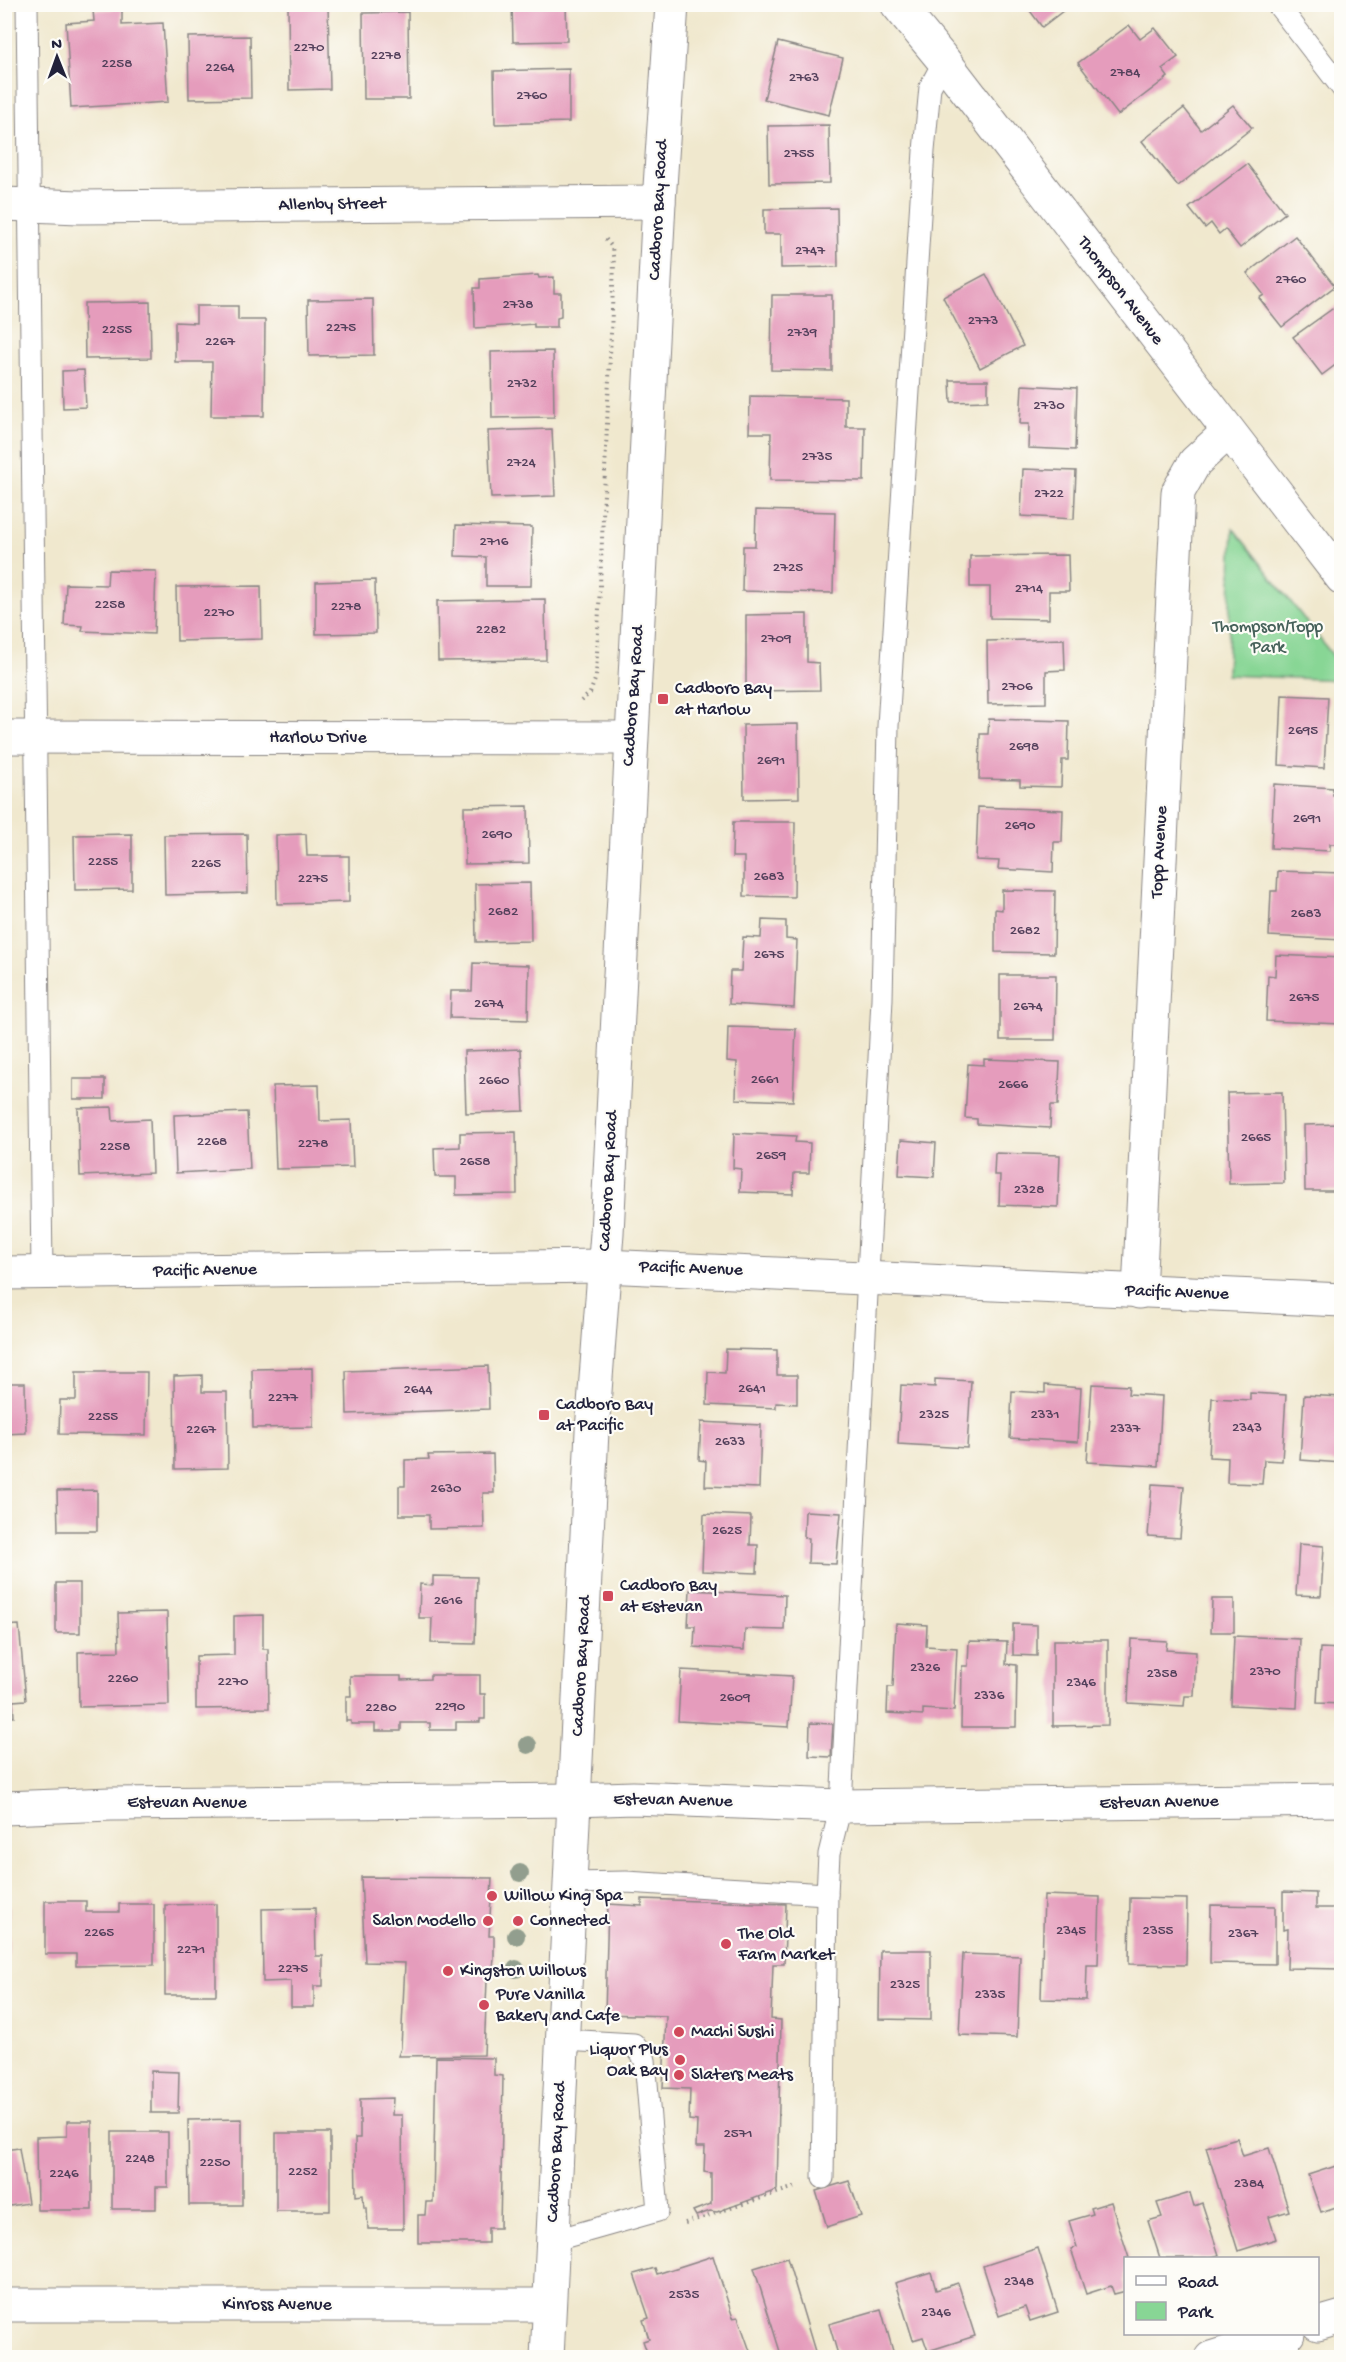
<svg xmlns="http://www.w3.org/2000/svg" width="1346" height="2362" font-family="'Gochi Hand',sans-serif">
  <style>
    .green { fill: #88d695; stroke: #557c68; stroke-width: 1.5 }
    .building { fill: #e59cbc }
    .lines { fill: none; stroke-linecap: round; stroke-linejoin: round }
    .lane-casing { stroke: #898584; stroke-width: 23 }
    .street-casing { stroke: #898584; stroke-width: 35 }
    .secondary-casing { stroke: #898584; stroke-width: 35 }
    .path { stroke: #898584; stroke-width: 4; stroke-dasharray: 1.5 4.5; stroke-linecap: butt }
    .lane { stroke: #fff; stroke-width: 21 }
    .street { stroke: #fff; stroke-width: 33 }
    .secondary { stroke: #fff; stroke-width: 33 }
    .tree { fill: #929e8e }
    .poi-dot { fill: #d1495b; stroke: #fdfcf7; stroke-width: 2 }
    .labels { text-anchor: middle; dominant-baseline: central; stroke-width: 4.5; stroke-linejoin: round; paint-order: stroke }
    .number-label { font-size: 15px; fill: #53405b }
    .street-label { font-size: 18px; fill: #22223b; stroke: #fdfcf7 }
    .park-label { font-size: 18px; fill: #46615a; stroke: #fdfcf7 }
    .poi-label { font-size: 18px; fill: #22223b; stroke: #fdfcf7; text-anchor: start }
  </style>
  <rect width="100%" height="100%" fill="#fdfcf7"/>
  <filter id="ink" filterUnits="userSpaceOnUse"><feTurbulence type="fractalNoise" baseFrequency=".0167" numOctaves="2"/><feDisplacementMap in="SourceGraphic" scale="12" xChannelSelector="R" yChannelSelector="G"/><feConvolveMatrix kernelMatrix="1 2 1 2 8 2 1 2 1" color-interpolation-filters="sRGB"/></filter>
  <filter id="wash" filterUnits="userSpaceOnUse"><feTurbulence type="fractalNoise" baseFrequency=".008" numOctaves="4" result="noise"/><feDisplacementMap in="SourceGraphic" scale="24" xChannelSelector="R" yChannelSelector="G"/><feGaussianBlur stdDeviation="1.35" result="paint"/><feColorMatrix in="noise" values="0 0 0 0 0 0 0 0 0 0 0 0 0 0 0 0 0 1.4 0 .05"/><feComposite in="paint" operator="in"/></filter>
  <g filter="url(#wash)">
    <rect width="100%" height="100%" fill="#f0e8ce"/>
    <path class="green" d="M1233 528 1341 666V680L1227 675Z"/>
    <g id="blocks">
      <g class="building">
        <path d="M512 4H566L567 41 513 42Z"/>
        <path d="M1025 4H1072L1042 27Z"/>
        <path d="M328 5 330 89 289 90 288 6Z"/>
        <path d="M122 9V25L163 23 168 102 71 108 66 23 94 21 93 10Z"/>
        <path d="M408 12 409 99H364L363 13Z"/>
        <path d="M1129 25 1140 39 1155 28 1178 57 1162 69 1168 77 1118 115 1078 63Z"/>
        <path d="M250 36 251 98 189 99 188 37Z"/>
        <path d="M778 42 843 58 829 115 764 99Z"/>
        <path d="M569 69V122L495 124 494 71Z"/>
        <path d="M1233 105 1252 128 1178 186 1142 141 1184 108 1201 130Z"/>
        <path d="M829 125 830 183 769 184 768 126Z"/>
        <path d="M1247 164 1285 213 1240 248 1225 229 1219 234 1211 223 1205 228 1189 208Z"/>
        <path d="M837 208 838 267 781 268V234H764V209Z"/>
        <path d="M1295 236 1335 286 1282 327 1259 298 1264 295 1247 273Z"/>
        <path d="M986 274 1023 346 980 368 943 297Z"/>
        <path d="M538 275 539 278 554 277V293H561V317L557 318V327H534V324L475 328 474 288H480V279Z"/>
        <path d="M772 295H832V371L771 370Z"/>
        <path d="M373 299 374 355 309 356 308 300Z"/>
        <path d="M150 302 151 358 85 359 84 303Z"/>
        <path d="M1342 302V360L1322 375 1293 337Z"/>
        <path d="M196 306H238V320H265L264 416H211L212 362H175V322L196 323Z"/>
        <path d="M553 351 554 417 492 418 491 352Z"/>
        <path d="M84 370 86 407 63 408 62 371Z"/>
        <path d="M950 380H988V401L951 402Z"/>
        <path d="M1022 385 1077 388 1075 450 1028 448 1029 424H1020Z"/>
        <path d="M750 396 846 398V427H865L864 481 770 480 771 433H749Z"/>
        <path d="M552 429 555 496 491 498 488 431Z"/>
        <path d="M1023 469 1076 471 1074 519 1021 516Z"/>
        <path d="M756 510 835 512 833 593 742 591 743 546H755Z"/>
        <path d="M456 525 532 527 531 586H486V557L455 556Z"/>
        <path d="M1068 555 1069 591H1049V619L990 618V587H970V556Z"/>
        <path d="M108 570 156 571 154 634 82 631 83 626 64 625 66 584 107 585Z"/>
        <path d="M375 580 376 633 316 634V582Z"/>
        <path d="M261 586 262 639 177 641 176 587Z"/>
        <path d="M545 599 546 660 438 661 437 601Z"/>
        <path d="M807 614V662L819 663 820 690 746 691V615Z"/>
        <path d="M1064 639 1065 670 1046 671V703L988 704 987 641Z"/>
        <path d="M1282 695 1328 697 1324 768 1279 765Z"/>
        <path d="M989 719 1069 721 1068 760H1062L1061 787 1020 786V780L979 779 980 734H988Z"/>
        <path d="M798 724 799 798 744 799 743 725Z"/>
        <path d="M1274 784 1333 788V795H1342V844H1330V851L1271 848Z"/>
        <path d="M528 806 529 863 465 864 464 807Z"/>
        <path d="M978 807 1063 810 1062 842H1054L1053 872 998 869 999 861 976 860Z"/>
        <path d="M733 822H795L794 897 744 896V857H732Z"/>
        <path d="M132 834V889L75 890 74 835Z"/>
        <path d="M247 834 248 893 165 895 164 835Z"/>
        <path d="M306 834 307 856H349V902L277 904 276 835Z"/>
        <path d="M1278 871 1342 873V940L1269 936 1271 891H1277Z"/>
        <path d="M530 883 531 941 476 942 475 884Z"/>
        <path d="M1002 890 1055 891 1054 953 995 952V909L1002 910Z"/>
        <path d="M762 920 786 921V939L797 940 794 1008 729 1004 730 971H741L743 937 761 938Z"/>
        <path d="M1276 955 1342 958V1024L1266 1021 1268 975 1275 976Z"/>
        <path d="M473 963 529 965 528 1020 450 1018 451 991H472Z"/>
        <path d="M1000 975H1056L1055 1040H1000Z"/>
        <path d="M728 1027 796 1029 793 1101 736 1099 737 1062 727 1061Z"/>
        <path d="M521 1049 524 1111 466 1113 464 1051Z"/>
        <path d="M984 1059 1060 1062 1058 1105H1051L1050 1128 977 1124V1119L965 1118 968 1064 984 1065Z"/>
        <rect x="73" y="1079" width="32" height="20"/>
        <path d="M319 1085 320 1121 351 1120 353 1167 276 1169 273 1086Z"/>
        <path d="M1282 1092 1284 1183 1229 1184 1227 1093Z"/>
        <path d="M112 1107 113 1121 150 1119 152 1173 80 1176 78 1108Z"/>
        <path d="M247 1112 250 1169 176 1173 174 1115Z"/>
        <path d="M1342 1124V1191H1305L1304 1125Z"/>
        <path d="M516 1132 517 1194 456 1195V1177H435L434 1148 460 1147V1133Z"/>
        <path d="M734 1133 796 1136 795 1142 810 1143 809 1173H794L793 1194 740 1192 741 1169 733 1168Z"/>
        <path d="M901 1140 936 1143 934 1177 899 1175Z"/>
        <path d="M995 1153 1060 1155 1058 1207 999 1205 1000 1175H994Z"/>
        <path d="M726 1349 777 1350V1375H797V1404L776 1403V1408L707 1405 708 1372 725 1373Z"/>
        <path d="M488 1366 489 1409 347 1414 346 1371Z"/>
        <path d="M312 1368 313 1427 253 1428 252 1369Z"/>
        <path d="M76 1372H147L146 1435 59 1434 60 1400H76Z"/>
        <path d="M202 1375V1392H227L228 1468 175 1469 174 1376Z"/>
        <path d="M935 1379 971 1381 967 1448 898 1444 901 1385 935 1387Z"/>
        <path d="M4 1383H25L26 1433 4 1434Z"/>
        <path d="M1092 1384 1129 1386 1128 1394 1162 1396 1158 1466 1087 1462Z"/>
        <path d="M1045 1385 1081 1388 1078 1442 1010 1438 1012 1391 1045 1393Z"/>
        <path d="M1250 1393 1286 1395 1282 1461 1264 1460 1262 1484 1227 1483 1228 1458 1209 1457 1212 1398 1250 1400Z"/>
        <path d="M1304 1395 1342 1397V1463L1300 1460Z"/>
        <path d="M701 1422 761 1425 759 1488 705 1486 706 1461 699 1460Z"/>
        <path d="M493 1454 494 1493H483L484 1528 429 1529V1515H399V1486H405V1460L429 1459 428 1455Z"/>
        <path d="M1152 1484 1184 1486 1180 1538 1148 1536Z"/>
        <path d="M97 1490V1531H58L57 1491Z"/>
        <path d="M805 1511 841 1513 836 1564 808 1563 809 1538 804 1537Z"/>
        <path d="M704 1514 751 1516 750 1545H758L757 1573 702 1571Z"/>
        <path d="M1299 1544 1324 1546 1321 1596 1296 1595Z"/>
        <path d="M433 1576 477 1577 475 1644 431 1643 432 1618H419L420 1584 433 1585Z"/>
        <rect x="56" y="1583" width="24" height="50"/>
        <path d="M690 1590 785 1595 784 1630 745 1629 744 1650 694 1647 695 1626H688Z"/>
        <path d="M1212 1599H1234V1632H1211Z"/>
        <path d="M167 1612 169 1705 79 1707 78 1652 119 1651 118 1613Z"/>
        <path d="M263 1615V1649H268L269 1708 196 1709V1656L234 1655V1616Z"/>
        <path d="M896 1623 927 1625 926 1646 957 1648 954 1711 923 1709V1715L887 1713 888 1687H893Z"/>
        <path d="M1013 1624 1037 1625V1656L1013 1655Z"/>
        <path d="M19 1625 26 1700 13 1701 14 1717H4V1626Z"/>
        <path d="M1234 1636 1300 1639 1297 1708 1231 1705Z"/>
        <path d="M1131 1639 1167 1641 1166 1650 1196 1652 1194 1696H1185L1184 1706 1128 1703Z"/>
        <path d="M1053 1640H1108V1725L1053 1726Z"/>
        <path d="M969 1641 1007 1642 1006 1664 1017 1665 1016 1727H961L962 1666H968Z"/>
        <path d="M1320 1648 1342 1649V1704L1317 1703Z"/>
        <path d="M681 1670 792 1676 789 1727 678 1721Z"/>
        <path d="M430 1675H480V1694H485V1719H480V1722H456V1730H430V1723H401V1731H375V1724H351V1721H346V1696H351L350 1676H401V1680L430 1679Z"/>
        <path d="M810 1723 833 1724 831 1757 809 1756Z"/>
        <path d="M361 1877 492 1878 489 1936H494V1958L492 1980H487L484 2055 398 2056 401 2048 405 1963 365 1962Z"/>
        <path d="M1283 1892 1316 1893V1908H1342V1969L1287 1968 1288 1929 1283 1930Z"/>
        <path d="M1044 1895 1100 1897 1098 1965H1087L1086 2000 1041 1999Z"/>
        <path d="M1130 1898 1187 1899 1186 1965 1129 1964Z"/>
        <path d="M642 1899 786 1904 784 1964H773L771 2019 781 2020 777 2190 717 2212 710 2211 696 2216 693 2211 711 2204V2173L704 2172 705 2147H696L697 2121 689 2120 690 2089 663 2088 666 2016 605 2014 608 1904 642 1906Z"/>
        <path d="M45 1901H86V1912H119V1904H154V1965L76 1966V1954H45Z"/>
        <path d="M216 1904V1995H165V1905Z"/>
        <path d="M1211 1905 1275 1906V1964L1210 1963Z"/>
        <path d="M4 1907H9L8 1955H4Z"/>
        <path d="M315 1908 316 1956H323V1986H314V2007H291V1981L263 1982 262 1909Z"/>
        <path d="M880 1950H931V2020L879 2019Z"/>
        <path d="M963 1954 1020 1956 1017 2037 959 2035Z"/>
        <path d="M436 2057 494 2058V2075L503 2076 500 2228H488V2243H418V2215H425L426 2202H433Z"/>
        <path d="M151 2071 179 2072 178 2113H151Z"/>
        <path d="M393 2098 392 2115H402L403 2229H368L367 2208H364L363 2195 356 2196 355 2138H360V2099Z"/>
        <path d="M242 2119V2205H189L188 2120Z"/>
        <path d="M67 2121H92V2210H37L36 2137 67 2136Z"/>
        <path d="M112 2132H168V2187H156V2209H112Z"/>
        <rect x="276" y="2133" width="54" height="78"/>
        <path d="M1237 2138 1243 2156 1269 2148 1289 2211 1269 2217 1276 2239 1238 2251 1206 2147Z"/>
        <path d="M19 2148 28 2203 4 2207V2150Z"/>
        <path d="M1342 2164V2205L1321 2212 1308 2175Z"/>
        <path d="M849 2181 861 2216 827 2227 816 2191Z"/>
        <path d="M1190 2193 1194 2206 1202 2203 1219 2255 1209 2258H1160L1148 2221 1162 2217 1157 2203Z"/>
        <path d="M1111 2202 1129 2258H1126V2291L1114 2294 1111 2286 1086 2294 1071 2249 1077 2247 1069 2221 1093 2214 1091 2208Z"/>
        <path d="M1038 2248 1058 2312 1030 2321 1025 2307 999 2316 983 2266Z"/>
        <path d="M713 2256 733 2318 738 2317 750 2351 742 2354 743 2358H649L643 2341 649 2339 643 2320 649 2318 634 2274 655 2268 657 2274Z"/>
        <path d="M787 2258 817 2358H782L754 2268Z"/>
        <path d="M931 2272 936 2290 958 2283 975 2336 928 2351 923 2337 913 2340 895 2283Z"/>
        <path d="M881 2309 895 2358H839L829 2324Z"/>
      </g>
    </g>
  </g>
  <g filter="url(#ink)">
    <use href="#blocks" fill-opacity="0" stroke="#898584" stroke-width="1.5"/>
    <g class="lines">
      <defs>
        <g id="lane">
          <path d="M27 4 42 1272"/>
          <path d="M1277 4 1342 88"/>
          <path d="M571 1883 626 1882 827 1894 829 1854 841 1806 882 999 888 726 924 151 930 87 944 61"/>
          <path d="M823 2178 827 1894"/>
          <path d="M552 2241 658 2211 645 2060 634 2044 564 2040"/>
        </g>
        <g id="street">
          <path d="M897 4 944 61 1342 578"/>
          <path d="M4 204 79 207 659 202"/>
          <path d="M4 737 631 738"/>
          <path d="M4 1273 604 1266 1342 1300"/>
          <path d="M1139 1292 1178 492 1195 462 1228 432"/>
          <path d="M4 1808 111 1804 575 1800"/>
          <path d="M4 2305H549"/>
          <path d="M1318 2324 1342 2317"/>
          <path d="M1211 2358 1288 2334"/>
        </g>
        <g id="secondary">
          <path d="M575 1800 633 1798 841 1806 1342 1800"/>
          <path d="M547 2358 592 1431 607 1233 659 202 672 4"/>
        </g>
      </defs>
      <use href="#lane" class="lane-casing"/>
      <use href="#street" class="street-casing"/>
      <use href="#secondary" class="secondary-casing"/>
      <g class="path">
        <path d="M581 701 590 693 596 677 614 264 612 247 604 237"/>
        <path d="M685 2223 795 2187"/>
      </g>
      <use href="#lane" class="lane"/>
      <use href="#street" class="street"/>
      <use href="#secondary" class="secondary"/>
    </g>
    <g class="tree">
      <circle cx="528" cy="1745" r="9"/>
      <circle cx="520" cy="1873" r="9"/>
      <circle cx="516" cy="1936" r="9"/>
      <circle cx="516" cy="1969" r="9"/>
    </g>
  </g>
  <g class="poi-dot">
    <rect x="657" y="693" width="12" height="12" rx="3"/>
    <rect x="538" y="1409" width="12" height="12" rx="3"/>
    <rect x="602" y="1590" width="12" height="12" rx="3"/>
    <circle cx="492" cy="1896" r="6"/>
    <circle cx="488" cy="1921" r="6"/>
    <circle cx="518" cy="1921" r="6"/>
    <circle cx="726" cy="1944" r="6"/>
    <circle cx="448" cy="1971" r="6"/>
    <circle cx="484" cy="2005" r="6"/>
    <circle cx="679" cy="2032" r="6"/>
    <circle cx="680" cy="2060" r="6"/>
    <circle cx="679" cy="2075" r="6"/>
  </g>
  <g class="labels">
    <g class="number-label">
      <text x="309" y="48">2270</text>
      <text x="386" y="56">2278</text>
      <text x="117" y="64">2258</text>
      <text x="220" y="68">2264</text>
      <text x="1125" y="73">2784</text>
      <text x="804" y="78">2763</text>
      <text x="532" y="96">2760</text>
      <text x="799" y="154">2755</text>
      <text x="810" y="251">2747</text>
      <text x="1291" y="280">2760</text>
      <text x="518" y="305">2738</text>
      <text x="983" y="321">2773</text>
      <text x="341" y="328">2275</text>
      <text x="117" y="330">2255</text>
      <text x="802" y="333">2739</text>
      <text x="220" y="342">2267</text>
      <text x="522" y="384">2732</text>
      <text x="1049" y="406">2730</text>
      <text x="817" y="457">2735</text>
      <text x="521" y="463">2724</text>
      <text x="1049" y="494">2722</text>
      <text x="494" y="542">2716</text>
      <text x="788" y="568">2725</text>
      <text x="1029" y="589">2714</text>
      <text x="110" y="605">2258</text>
      <text x="346" y="607">2278</text>
      <text x="219" y="613">2270</text>
      <text x="491" y="630">2282</text>
      <text x="776" y="639">2709</text>
      <text x="1017" y="687">2706</text>
      <text x="1303" y="731">2695</text>
      <text x="1024" y="747">2698</text>
      <text x="771" y="761">2691</text>
      <text x="1307" y="819">2691</text>
      <text x="1020" y="826">2690</text>
      <text x="497" y="835">2690</text>
      <text x="103" y="862">2255</text>
      <text x="206" y="864">2265</text>
      <text x="769" y="877">2683</text>
      <text x="313" y="879">2275</text>
      <text x="503" y="912">2682</text>
      <text x="1306" y="914">2683</text>
      <text x="1025" y="931">2682</text>
      <text x="769" y="955">2675</text>
      <text x="1304" y="998">2675</text>
      <text x="489" y="1004">2674</text>
      <text x="1028" y="1007">2674</text>
      <text x="765" y="1080">2661</text>
      <text x="494" y="1081">2660</text>
      <text x="1013" y="1085">2666</text>
      <text x="1256" y="1138">2665</text>
      <text x="212" y="1142">2268</text>
      <text x="313" y="1144">2278</text>
      <text x="115" y="1147">2258</text>
      <text x="771" y="1156">2659</text>
      <text x="475" y="1162">2658</text>
      <text x="1029" y="1190">2328</text>
      <text x="752" y="1389">2641</text>
      <text x="418" y="1390">2644</text>
      <text x="283" y="1398">2277</text>
      <text x="934" y="1415">2325</text>
      <text x="1045" y="1415">2331</text>
      <text x="103" y="1417">2255</text>
      <text x="1247" y="1428">2343</text>
      <text x="1125" y="1429">2337</text>
      <text x="201" y="1430">2267</text>
      <text x="730" y="1442">2633</text>
      <text x="446" y="1489">2630</text>
      <text x="727" y="1531">2625</text>
      <text x="448" y="1601">2616</text>
      <text x="925" y="1668">2326</text>
      <text x="1265" y="1672">2370</text>
      <text x="1162" y="1674">2358</text>
      <text x="123" y="1679">2260</text>
      <text x="233" y="1682">2270</text>
      <text x="1081" y="1683">2346</text>
      <text x="989" y="1696">2336</text>
      <text x="735" y="1698">2609</text>
      <text x="450" y="1707">2290</text>
      <text x="381" y="1708">2280</text>
      <text x="1071" y="1931">2345</text>
      <text x="1158" y="1931">2355</text>
      <text x="99" y="1933">2265</text>
      <text x="1243" y="1934">2367</text>
      <text x="191" y="1950">2271</text>
      <text x="293" y="1969">2275</text>
      <text x="905" y="1985">2325</text>
      <text x="990" y="1995">2335</text>
      <text x="738" y="2134">2571</text>
      <text x="140" y="2159">2248</text>
      <text x="215" y="2163">2250</text>
      <text x="303" y="2172">2252</text>
      <text x="64" y="2174">2246</text>
      <text x="1249" y="2184">2384</text>
      <text x="1019" y="2282">2348</text>
      <text x="684" y="2295">2535</text>
      <text x="936" y="2313">2346</text>
    </g>
    <g class="street-label">
      <text transform="translate(332 205) rotate(-1)">Allenby Street</text>
      <text transform="translate(659 210) rotate(-87)">Cadboro Bay Road</text>
      <text transform="translate(1120 291) rotate(53)">Thompson Avenue</text>
      <text transform="translate(634 696) rotate(-86)">Cadboro Bay Road</text>
      <text x="318" y="738">Harlow Drive</text>
      <text transform="translate(1160 852) rotate(-87)">Topp Avenue</text>
      <text transform="translate(609 1181) rotate(-87)">Cadboro Bay Road</text>
      <text transform="translate(691 1269) rotate(2)">Pacific Avenue</text>
      <text transform="translate(205 1271) rotate(-1)">Pacific Avenue</text>
      <text transform="translate(1177 1293) rotate(2)">Pacific Avenue</text>
      <text transform="translate(582 1666) rotate(-87)">Cadboro Bay Road</text>
      <text transform="translate(673 1801) rotate(1)">Estevan Avenue</text>
      <text x="187" y="1803">Estevan Avenue</text>
      <text transform="translate(1159 1803) rotate(-1)">Estevan Avenue</text>
      <text transform="translate(557 2152) rotate(-87)">Cadboro Bay Road</text>
      <text x="277" y="2305">Kinross Avenue</text>
    </g>
    <g class="park-label">
      <text x="1268" y="627">Thompson/Topp<tspan x="1268" dy="21">Park</tspan></text>
    </g>
    <g class="poi-label">
      <text x="675" y="689">Cadboro Bay<tspan x="675" dy="21">at Harlow</tspan></text>
      <text x="556" y="1405">Cadboro Bay<tspan x="556" dy="21">at Pacific</tspan></text>
      <text x="620" y="1586">Cadboro Bay<tspan x="620" dy="21">at Estevan</tspan></text>
      <text x="504" y="1896">Willow King Spa</text>
      <text x="476" y="1921" text-anchor="end">Salon Modello</text>
      <text x="530" y="1921">Connected</text>
      <text x="738" y="1934">The Old<tspan x="738" dy="21">Farm Market</tspan></text>
      <text x="460" y="1971">Kingston Willows</text>
      <text x="496" y="1995">Pure Vanilla<tspan x="496" dy="21">Bakery and Cafe</tspan></text>
      <text x="691" y="2032">Machi Sushi</text>
      <text x="668" y="2050" text-anchor="end">Liquor Plus<tspan x="668" dy="21">Oak Bay</tspan></text>
      <text x="691" y="2075">Slaters Meats</text>
    </g>
  </g>
  <rect width="1346" height="2362" fill="none" stroke="#fdfcf7" stroke-width="24"/>
  <rect x="1124" y="2257" width="195" height="78" fill="#fdfcf7" stroke="#a5a5ac" stroke-width="1.5"/>
  <rect x="1136" y="2276" width="30" height="9" fill="#ffffff" stroke="#a5a5ac" stroke-width="1.5"/>
  <text x="1178" y="2287" font-size="18" fill="#22223b">Road</text>
  <rect x="1136" y="2302" width="30" height="18" fill="#88d695" stroke="#a5a5ac" stroke-width="1.5"/>
  <text x="1178" y="2317" font-size="18" fill="#22223b">Park</text>
  <g transform="translate(57 57) rotate(359)" stroke="#fdfcf7" stroke-width="4.5" paint-order="stroke">
  <path d="M0-4.5L10 22L0 15L-10 22Z" fill="#22223b"/>
  <text y="-9" font-size="16" font-weight="bold" text-anchor="middle" fill="#22223b">N</text>
  </g>
</svg>
